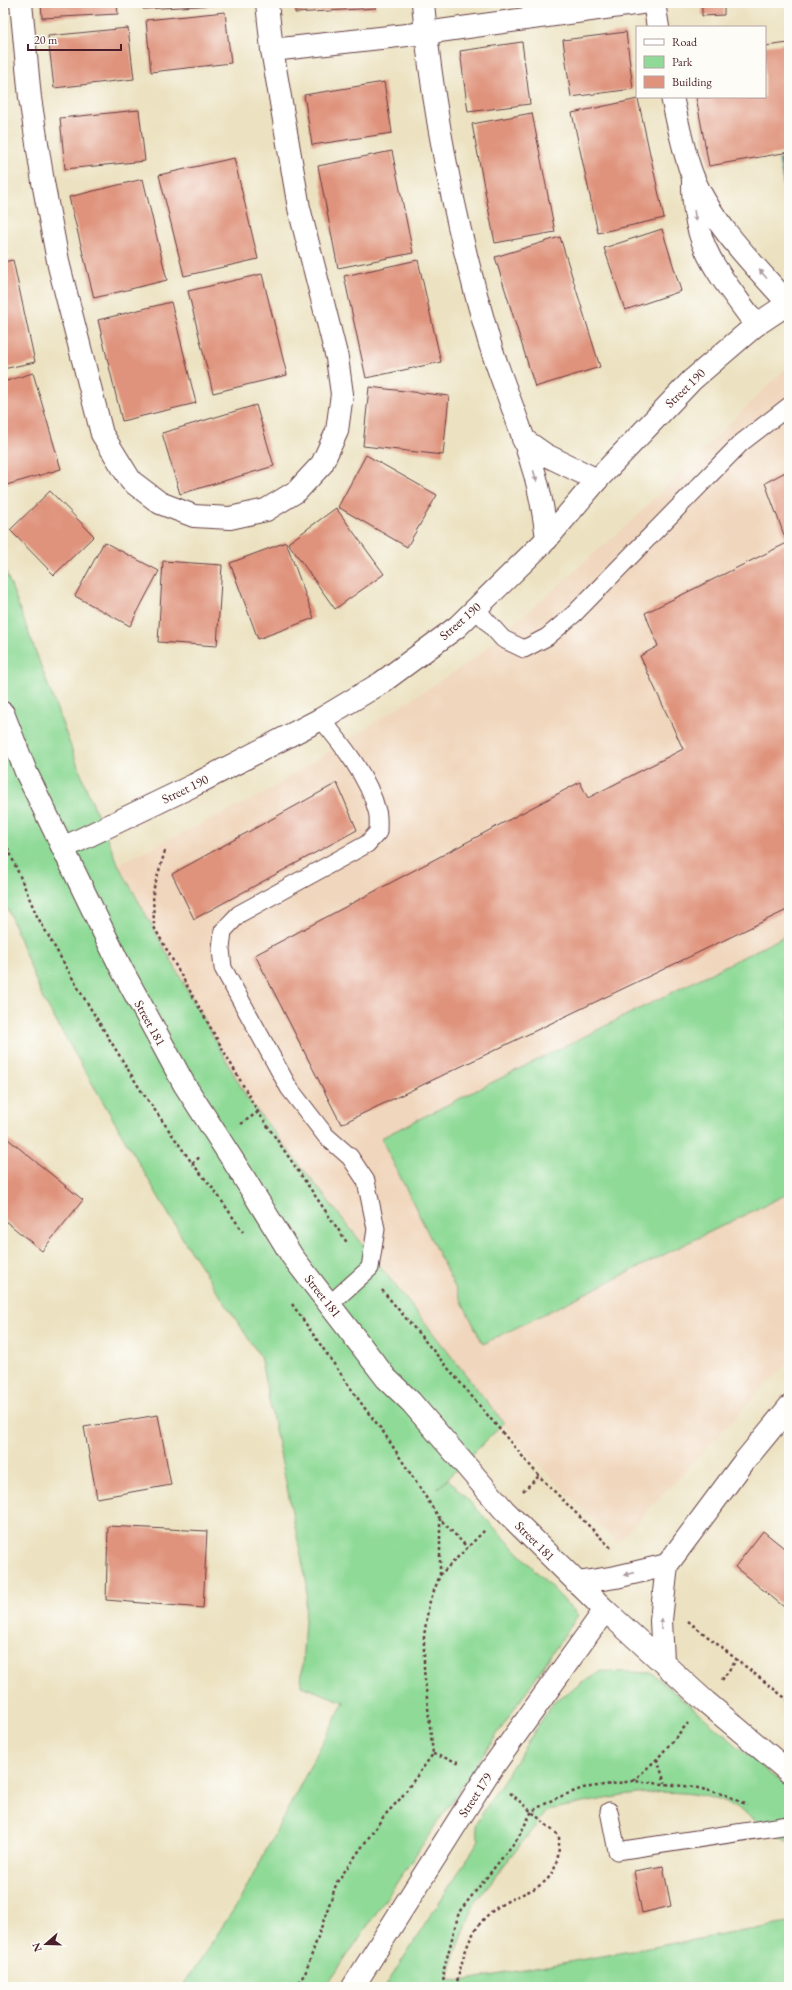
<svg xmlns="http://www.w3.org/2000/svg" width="792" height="1990" font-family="'EB Garamond',serif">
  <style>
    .built { fill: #f0d6bc }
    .green { fill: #8fda97; stroke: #6c7c61 }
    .water { fill: #3babb7; stroke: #426571 }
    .building { fill: #df937c }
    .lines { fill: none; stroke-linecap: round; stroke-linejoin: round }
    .service-casing { stroke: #623c42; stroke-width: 19 }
    .minor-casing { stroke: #623c42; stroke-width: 24 }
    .path { stroke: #623c42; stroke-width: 2.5; stroke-dasharray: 3 3; stroke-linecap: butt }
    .service { stroke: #fff; stroke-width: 17 }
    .minor { stroke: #fff; stroke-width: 22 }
    .oneway { fill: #ae9aa0 }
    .labels { text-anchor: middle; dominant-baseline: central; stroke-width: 3.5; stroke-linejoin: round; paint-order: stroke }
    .street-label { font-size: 13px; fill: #4a1f2b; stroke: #fdfcf7 }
  </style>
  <rect width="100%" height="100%" fill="#fdfcf7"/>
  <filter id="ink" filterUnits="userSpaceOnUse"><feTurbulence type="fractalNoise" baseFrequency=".025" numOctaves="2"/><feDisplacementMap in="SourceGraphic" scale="8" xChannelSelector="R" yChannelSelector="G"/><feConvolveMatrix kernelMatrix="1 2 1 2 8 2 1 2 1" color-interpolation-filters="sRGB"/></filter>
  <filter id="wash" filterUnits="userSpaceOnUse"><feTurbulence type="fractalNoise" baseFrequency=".012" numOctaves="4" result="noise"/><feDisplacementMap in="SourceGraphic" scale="16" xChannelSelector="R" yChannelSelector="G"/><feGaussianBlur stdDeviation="0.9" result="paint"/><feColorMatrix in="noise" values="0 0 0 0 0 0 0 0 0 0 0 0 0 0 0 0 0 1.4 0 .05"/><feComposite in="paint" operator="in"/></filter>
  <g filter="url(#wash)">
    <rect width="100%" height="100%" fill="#ece2c1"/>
    <path class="built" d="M789 365V1361L617 1543 533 1459 394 1293 247 1098 118 864 261 795 471 661 625 527Z"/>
    <g class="green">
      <path d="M3 564 87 790 118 864 247 1098 504 1423 436 1490 448 1479 578 1615 326 1987H182L240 1900 344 1702 301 1686 307 1585 260 1356 186 1244 43 999 3 897Z"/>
      <path d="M787 935 789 939V1193L483 1344 381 1138Z"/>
      <path d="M601 1671 652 1673 769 1773 789 1787V1843C767 1828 744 1809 719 1800 663 1782 604 1800 548 1810L475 1902 451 1966 449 1979 467 1980 789 1923V1987H385L479 1840 475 1825 554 1701Z"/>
    </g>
    <path class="water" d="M789 158V206H787L779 160Z"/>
    <g id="blocks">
      <g class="building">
        <path d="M41 3H117L118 14 42 18Z"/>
        <path d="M142 3H218V5L143 9Z"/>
        <path d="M295 3H375L376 8 295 13Z"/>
        <path d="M682 3H724V15L702 16V5L682 6Z"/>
        <path d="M225 12 231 63 151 72 146 20Z"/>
        <path d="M128 28 134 79 54 88 48 36Z"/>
        <path d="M626 32 633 89 571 97 563 40Z"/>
        <path d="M522 42 530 104 468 112 460 51Z"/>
        <path d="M789 43V152L709 166 696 97H765V46Z"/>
        <path d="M384 82 392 133 312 145 304 95Z"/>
        <path d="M638 99 664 218 598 233 572 113Z"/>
        <path d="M139 110 145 161 65 169 60 118Z"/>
        <path d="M532 113 555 232 495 243 472 124Z"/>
        <path d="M392 151 413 253 338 268 318 166Z"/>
        <path d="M234 158 258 259 184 276 159 175Z"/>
        <path d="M143 179 167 280 94 298 69 197Z"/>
        <path d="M662 229 681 291 625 310 604 248Z"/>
        <path d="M3 235 7 252H3Z"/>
        <path d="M560 237 600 367 535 387 495 257Z"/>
        <path d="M13 260 35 362 3 369V262Z"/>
        <path d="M418 260 441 362 366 378 344 276Z"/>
        <path d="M262 274 287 375 213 393 188 291Z"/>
        <path d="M171 302 196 403 122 421 98 320Z"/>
        <path d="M33 373 61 469 3 486V382Z"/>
        <path d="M369 387 449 396 443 455 363 446Z"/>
        <path d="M256 405 274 466 180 494 162 433Z"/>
        <path d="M366 455 437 495 407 547 338 507Z"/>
        <path d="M789 470V909L341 1124 255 955 580 782 588 798 683 749 640 656 658 646 645 613 787 543 765 483Z"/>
        <path d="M50 491 94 536 54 575 10 530Z"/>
        <path d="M336 508 384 574 335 609 288 543Z"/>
        <path d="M104 542 159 571 130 626 75 596Z"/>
        <path d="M286 542 314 618 258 639 230 563Z"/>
        <path d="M163 561 222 565 217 646 158 642Z"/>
        <path d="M337 783 357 830 194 919 172 874Z"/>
        <path d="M3 1135 83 1200 42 1251 3 1219Z"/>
        <path d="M158 1415 171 1485 97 1498 84 1427Z"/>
        <path d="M108 1526 207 1531 203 1608 106 1600Z"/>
        <path d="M763 1531 789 1552V1611L735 1567Z"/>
        <path d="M663 1866 671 1906 642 1913 634 1871Z"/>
      </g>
    </g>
  </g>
  <g filter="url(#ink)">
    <use href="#blocks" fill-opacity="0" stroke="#623c42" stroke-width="1"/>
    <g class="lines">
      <defs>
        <g id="service">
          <path d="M476 609 503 639 524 649 547 637 574 614 741 443 789 406"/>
          <path d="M321 719C342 744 369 778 377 811 379 817 378 826 378 832L367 844 239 914 223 931 221 949 223 968 289 1088 326 1136 350 1157 366 1181 376 1229 370 1268 330 1304"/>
          <path d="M609 1811 617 1851 789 1825"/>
        </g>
        <g id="minor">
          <path d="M21 3 30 98 43 182 59 266 102 434 131 481 160 503 194 516 230 518 266 510 297 491 322 464 337 431 342 394 337 358 299 208 272 50 267 3"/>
          <path d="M423 3C433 117 457 231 489 341 502 383 520 423 532 465 540 489 544 514 547 539"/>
          <path d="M654 3 658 27"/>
          <path d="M272 50 425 33 641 3"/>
          <path d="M672 97C678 123 683 152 693 177 711 222 756 267 788 303"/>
          <path d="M693 180C692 248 719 273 756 325"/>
          <path d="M523 439 546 455 597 480"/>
          <path d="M3 713 26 772 121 968 184 1084 241 1173 292 1256 386 1378 411 1402 504 1510 605 1610 706 1702 789 1772"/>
          <path d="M63 848 194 785 321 719 381 683 457 627 547 539 597 480 692 380 756 325 789 303"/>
          <path d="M577 1583 616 1577 667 1565"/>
          <path d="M663 1662 661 1620 667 1565 743 1463 789 1407"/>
          <path d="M353 1987 487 1775 605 1610"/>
        </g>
      </defs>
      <use href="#service" class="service-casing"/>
      <use href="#minor" class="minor-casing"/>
      <g class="path">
        <path d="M3 837 37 916 81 993 140 1089 192 1163 215 1191 243 1232"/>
        <path d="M165 851 153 891 154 927 258 1112 348 1244"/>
        <path d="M241 1124 258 1112"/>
        <path d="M192 1163 200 1157"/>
        <path d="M382 1290 539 1476 612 1549"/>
        <path d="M292 1304 366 1410 382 1430 440 1519 468 1548"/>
        <path d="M523 1491 539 1476"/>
        <path d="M440 1575V1519"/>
        <path d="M688 1621 789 1701"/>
        <path d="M722 1680 737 1659"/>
        <path d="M433 1754 461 1763"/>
        <path d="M657 1759 665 1783"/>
        <path d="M633 1781 657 1759 688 1723"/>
        <path d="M294 1987 305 1974 337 1882 384 1816 400 1799 433 1754 424 1670V1636L429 1604 440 1575 485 1530"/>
        <path d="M443 1987 444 1969 459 1912 518 1838 532 1811 554 1799 583 1788 633 1781 694 1787 726 1795 747 1805"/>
        <path d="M456 1987C462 1960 468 1932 490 1913 524 1884 561 1897 559 1836L508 1791"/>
      </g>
      <use href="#service" class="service"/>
      <use href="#minor" class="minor"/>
    </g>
    <defs><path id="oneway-solid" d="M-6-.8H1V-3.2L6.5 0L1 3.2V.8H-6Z"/></defs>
    <g class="oneway">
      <use href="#oneway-solid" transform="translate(695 216) rotate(81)"/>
      <use href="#oneway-solid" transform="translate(763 274) rotate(-131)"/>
      <use href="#oneway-solid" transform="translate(535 476) rotate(75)"/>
      <use href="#oneway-solid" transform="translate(629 1574) rotate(167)"/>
      <use href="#oneway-solid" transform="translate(661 1624) rotate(-91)"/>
    </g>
  </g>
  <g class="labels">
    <g class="street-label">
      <text transform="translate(685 388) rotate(-44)">Street 190</text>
      <text transform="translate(460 621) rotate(-41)">Street 190</text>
      <text transform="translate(185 789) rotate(-26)">Street 190</text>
      <text transform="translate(150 1023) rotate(61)">Street 181</text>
      <text transform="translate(323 1296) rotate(52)">Street 181</text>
      <text transform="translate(535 1541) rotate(45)">Street 181</text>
      <text transform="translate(475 1795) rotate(-57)">Street 179</text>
    </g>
  </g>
  <rect width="792" height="1990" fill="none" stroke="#fdfcf7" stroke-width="16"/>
  <rect x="636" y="26" width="130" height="72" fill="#fdfcf7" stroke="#b5a4a5"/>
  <rect x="644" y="39" width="20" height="6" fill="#ffffff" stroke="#b5a4a5"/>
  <text x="672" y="46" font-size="12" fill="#4a1f2b">Road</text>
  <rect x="644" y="56" width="20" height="12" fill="#8fda97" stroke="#b5a4a5"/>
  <text x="672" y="66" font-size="12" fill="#4a1f2b">Park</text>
  <rect x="644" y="76" width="20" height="12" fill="#df937c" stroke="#b5a4a5"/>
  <text x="672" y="86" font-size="12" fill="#4a1f2b">Building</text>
  <g transform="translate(46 1944) rotate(250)" stroke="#fdfcf7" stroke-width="3" paint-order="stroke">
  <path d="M0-3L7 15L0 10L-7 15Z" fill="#4a1f2b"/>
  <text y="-6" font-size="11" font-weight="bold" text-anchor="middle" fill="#4a1f2b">N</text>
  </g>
  <path d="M28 44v6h93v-6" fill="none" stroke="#4a1f2b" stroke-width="2"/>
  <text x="34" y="44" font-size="12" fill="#4a1f2b" stroke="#fdfcf7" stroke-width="3" paint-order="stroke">20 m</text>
</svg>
